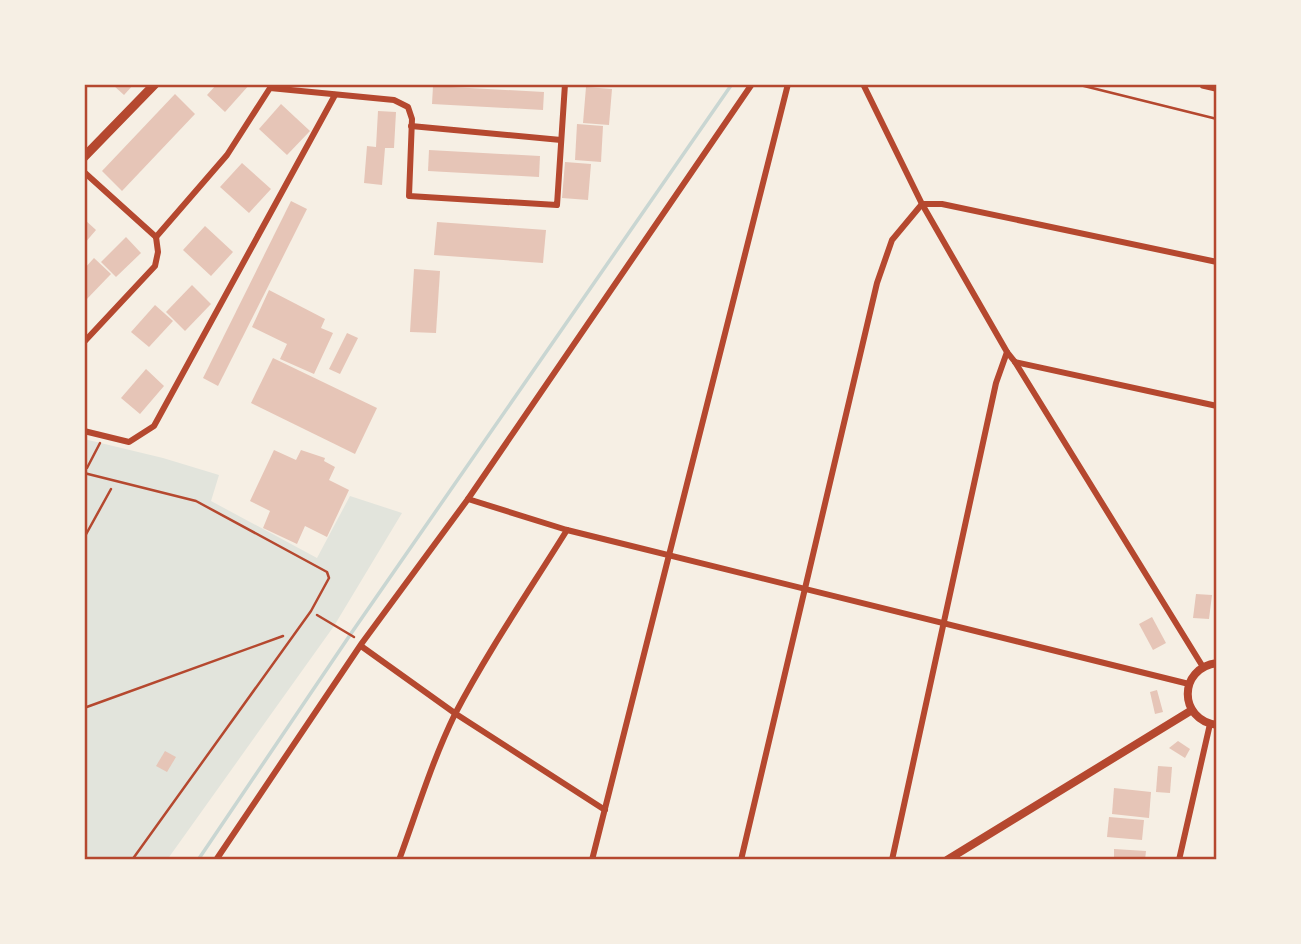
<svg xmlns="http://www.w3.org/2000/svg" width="1301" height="944" font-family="Ubuntu,sans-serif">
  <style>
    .green { fill: #e2e4dc }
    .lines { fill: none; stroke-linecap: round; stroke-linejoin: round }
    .stream { stroke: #c9d6d2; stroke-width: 3.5 }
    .building { fill: #e6c5b7 }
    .path { stroke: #b5482f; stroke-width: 2.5 }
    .service { stroke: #b5482f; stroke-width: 2.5 }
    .minor { stroke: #b5482f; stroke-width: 6 }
    .tertiary { stroke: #b5482f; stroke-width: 8 }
    .secondary { stroke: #b5482f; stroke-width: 9 }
    .primary { stroke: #b5482f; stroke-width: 10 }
    .neatline { fill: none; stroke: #b5482f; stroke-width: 2.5 }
  </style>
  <rect width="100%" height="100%" fill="#f6efe4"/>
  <path class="green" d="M84 439 163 458 219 475 211 501 317 558 350 496 402 513 334 626 167 860H84Z"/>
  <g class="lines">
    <path class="stream" d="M198 860 350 635 732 84"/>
  </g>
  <g class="building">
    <path d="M114 84H134L124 95 113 85Z"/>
    <path d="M217 84H250L225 112 207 95Z"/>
    <path d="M433 86 544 92 543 110 432 104Z"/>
    <path d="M586 87 612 89 609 125 583 123Z"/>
    <path d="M175 94 195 114 122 191 102 171Z"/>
    <path d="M281 104 310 131 287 155 259 129Z"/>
    <path d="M378 111 396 112 394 148H385L382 185 364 183 367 146 376 147Z"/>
    <path d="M577 124 603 126 601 162 575 160Z"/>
    <path d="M429 150 540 156 539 177 428 171Z"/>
    <path d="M565 162 591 164 588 200 562 198Z"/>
    <path d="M242 163 271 189 249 213 220 187Z"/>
    <path d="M291 201 307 209 218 386 203 378Z"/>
    <path d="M84 219 96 230 84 244Z"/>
    <path d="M437 222 546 230 543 263 434 255Z"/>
    <path d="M205 226 233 252 211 276 183 250Z"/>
    <path d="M126 237 141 253 116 277 101 262Z"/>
    <path d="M94 258 111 274 84 302V269Z"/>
    <path d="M414 269 440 271 436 333 410 332Z"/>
    <path d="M192 285 211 304 185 331 166 312Z"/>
    <path d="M269 290 325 319 321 328 333 333 314 374 280 359 287 344 252 327Z"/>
    <path d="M155 305 173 321 149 347 131 332Z"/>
    <path d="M347 333 358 338 340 374 329 369Z"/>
    <path d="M273 358 377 408 355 454 251 403Z"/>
    <path d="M146 369 164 386 140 414 121 398Z"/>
    <path d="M274 450 296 460 301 450 325 458 324 461 335 467 329 480 349 490 327 537 305 526 297 544 263 528 270 511 250 501Z"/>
    <path d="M1196 594 1212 595 1209 619 1193 618Z"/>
    <path d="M1152 617 1166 643 1153 650 1139 624Z"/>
    <path d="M1157 690 1163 712 1155 714 1150 692Z"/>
    <path d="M1178 741 1190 749 1185 758 1169 748Z"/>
    <path d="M165 751 176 757 167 772 156 766Z"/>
    <path d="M1158 766 1172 767 1170 793 1156 792Z"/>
    <path d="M1114 788 1151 792 1149 818 1112 814Z"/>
    <path d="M1109 817 1144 820 1142 840 1107 837Z"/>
    <path d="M1114 849 1146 851 1145 860H1114Z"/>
  </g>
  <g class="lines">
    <g class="path">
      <path d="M87 468 100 443"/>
      <path d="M84 538 111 489"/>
      <path d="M317 615 354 637"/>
      <path d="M84 708 283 636"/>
    </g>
    <g class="service">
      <path d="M1076 84 1217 119"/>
      <path d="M84 473 196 501 327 572 329 578 311 611 132 860"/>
    </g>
    <g class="minor">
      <path d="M863 84 922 204 1007 352 1015 362 1203 667"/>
      <path d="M411 126 561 140"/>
      <path d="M84 172 156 237"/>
      <path d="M156 237 227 155 270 88 394 100 408 107 412 119 409 196 557 205 565 84"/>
      <path d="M84 342 155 266 158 252 156 237"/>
      <path d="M1015 362 1217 406"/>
      <path d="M84 431 129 442 154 426 335 95"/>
      <path d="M468 499 567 530 1189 684"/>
      <path d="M361 646 456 714 605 810"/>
      <path d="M216 860 362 643 468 499 752 84"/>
      <path d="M399 860C417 811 432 761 455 714 488 651 529 591 567 530"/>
      <path d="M592 860 788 84"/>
      <path d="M741 860 877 283 892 240 922 204H942L1217 262"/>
      <path d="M892 860 996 383 1007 352"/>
      <path d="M1179 860 1210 724"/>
    </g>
    <g class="tertiary">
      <path d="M1217 663C1178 668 1178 720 1217 725"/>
      <path d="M947 860 1192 710"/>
    </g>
    <path class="secondary" d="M84 157 155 84"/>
    <path class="primary" d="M1204 84 1217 87"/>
  </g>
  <rect width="1301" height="944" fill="none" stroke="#f6efe4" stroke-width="172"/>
  <rect x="86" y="86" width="1129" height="772" class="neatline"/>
</svg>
